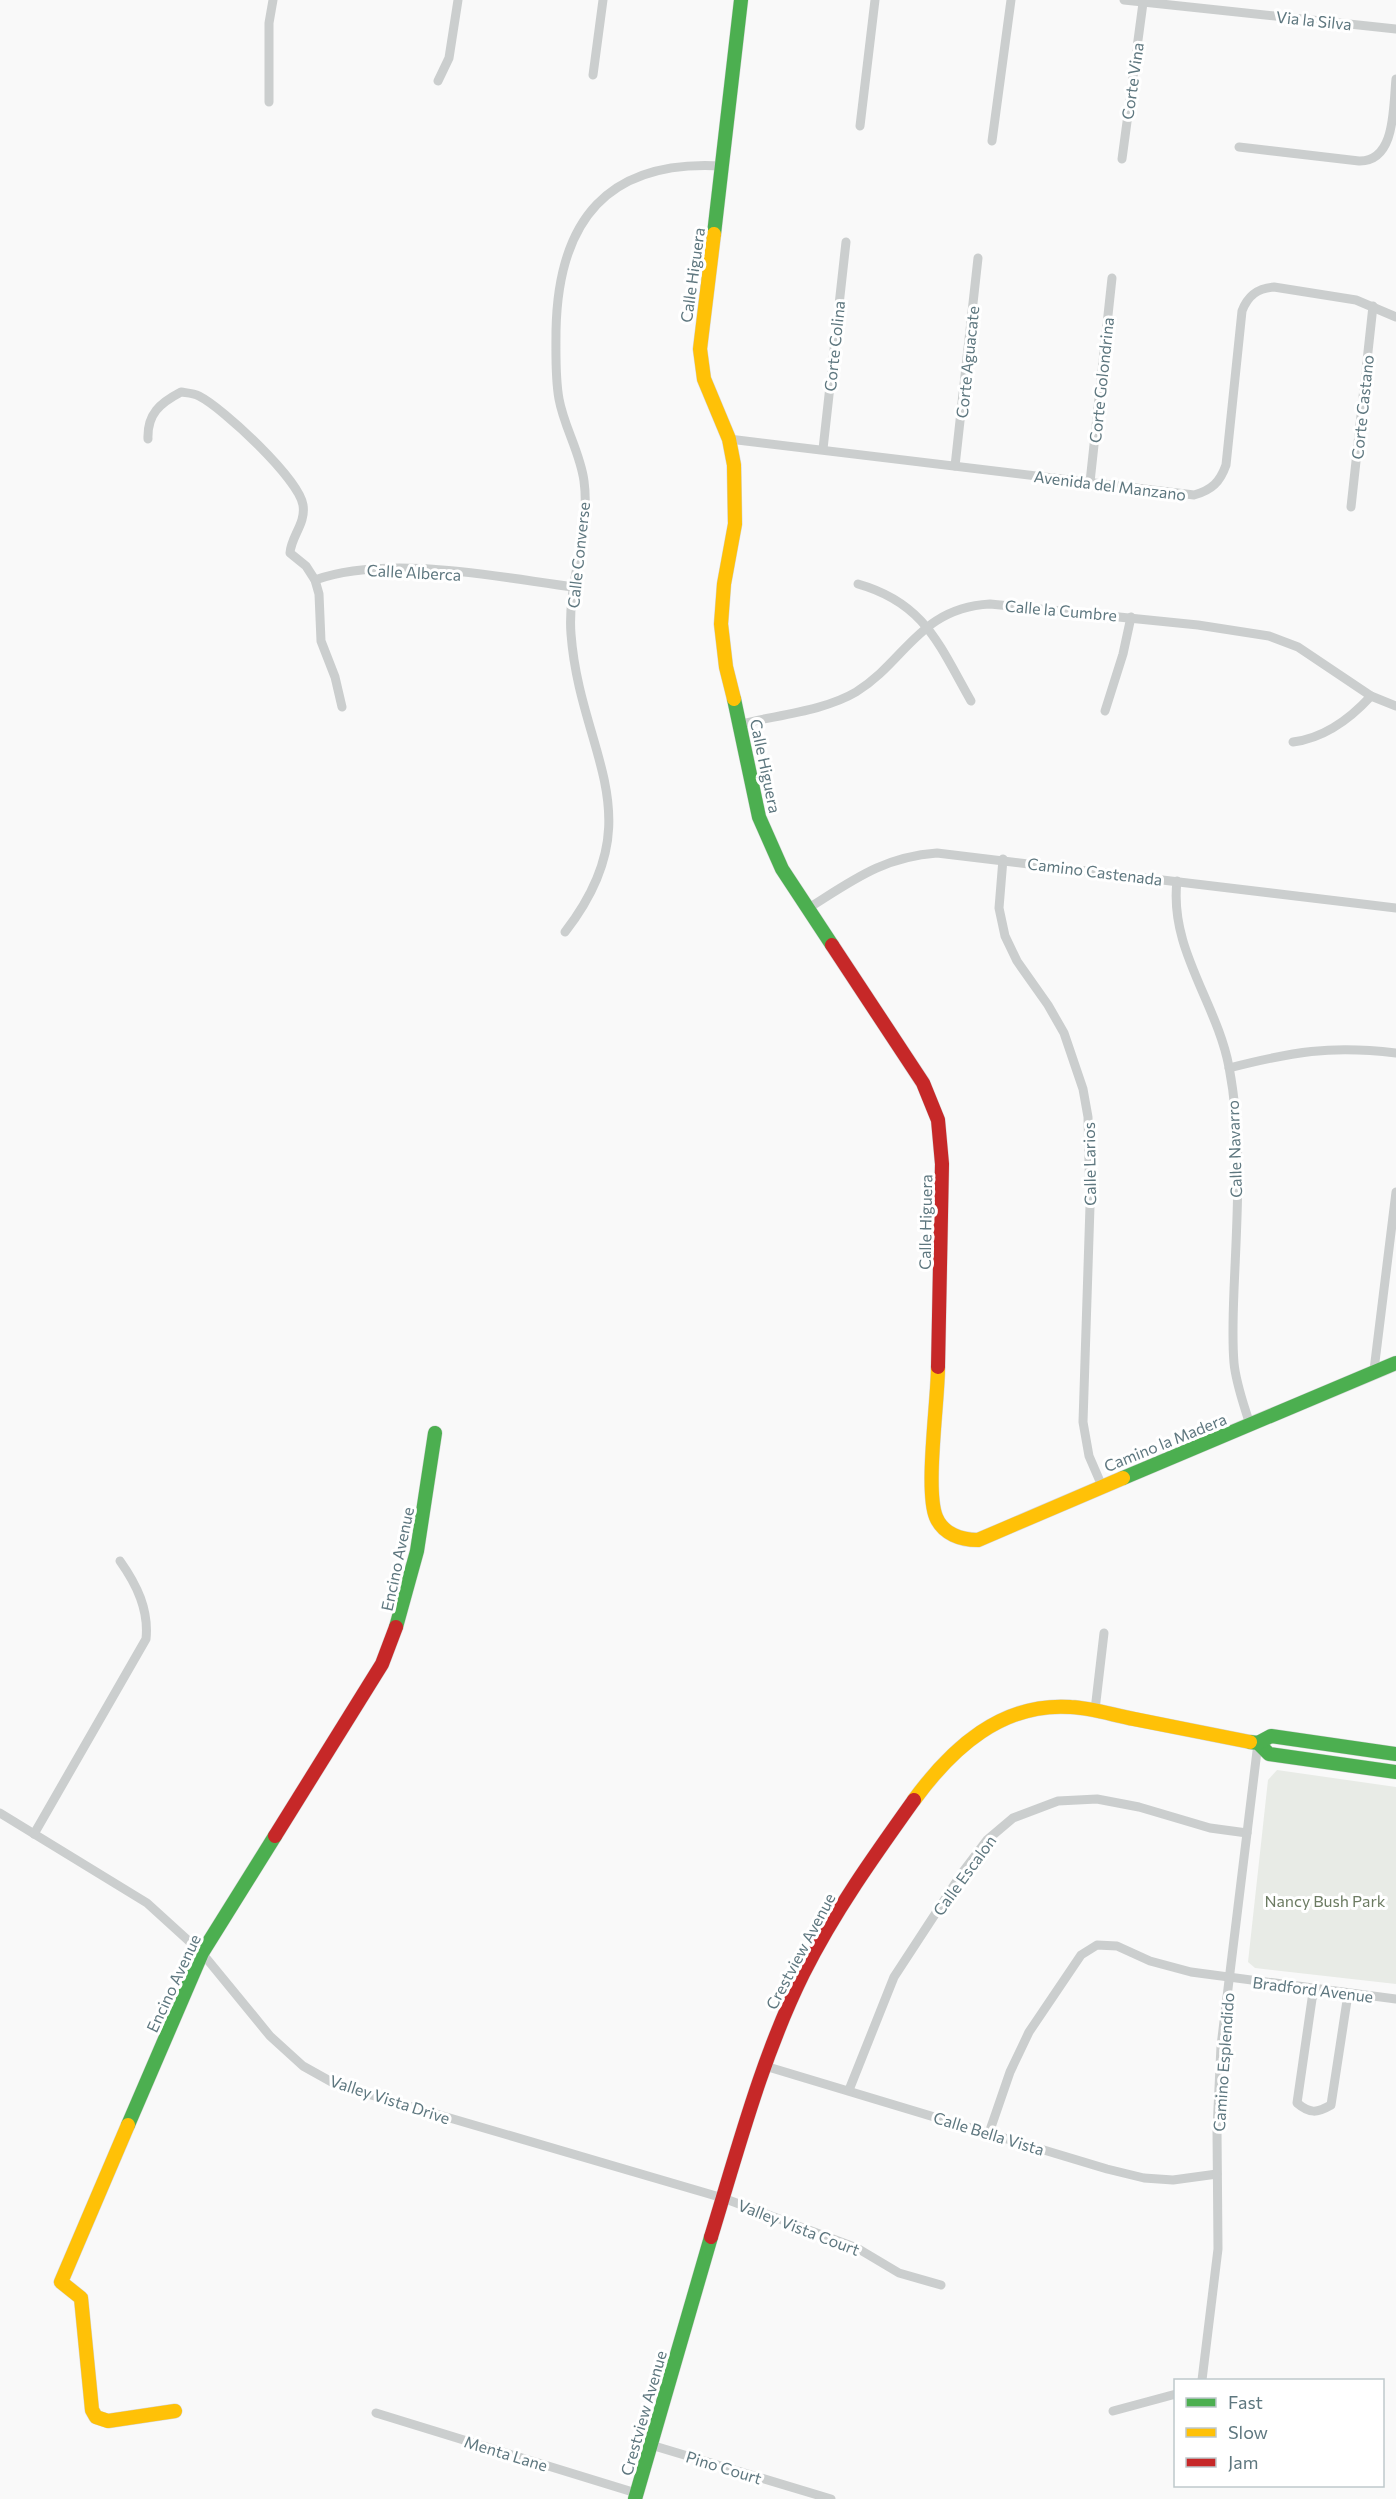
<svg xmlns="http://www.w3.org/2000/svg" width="1396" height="2499" font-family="Commissioner,sans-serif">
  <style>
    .green { fill: #e8ebe6 }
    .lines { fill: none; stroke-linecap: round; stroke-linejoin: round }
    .fast-casing { stroke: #d6d7d8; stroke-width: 15 }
    .slow-casing { stroke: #d6d7d8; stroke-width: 15 }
    .jam-casing { stroke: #d6d7d8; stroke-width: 15 }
    .street { stroke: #cbcece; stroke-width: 9 }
    .fast { stroke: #4caf50; stroke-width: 14 }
    .slow { stroke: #ffc107; stroke-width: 14 }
    .jam { stroke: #c62828; stroke-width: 14 }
    .labels { text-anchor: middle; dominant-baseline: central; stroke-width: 6; stroke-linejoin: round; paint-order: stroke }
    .street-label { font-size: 16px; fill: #5e777f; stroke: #fff }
    .park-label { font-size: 16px; fill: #6c7b62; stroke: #fff }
  </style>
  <rect width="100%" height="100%" fill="#f9f9f9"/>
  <path class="green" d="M1277 1770 1396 1787V1984L1255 1968 1248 1962 1268 1780Z"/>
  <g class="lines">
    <defs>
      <g id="fast">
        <path d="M714 234 741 0"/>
        <path d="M734 699 759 817 782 869 832 945"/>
        <path d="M1123 1478 1396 1363"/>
        <path d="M396 1627 417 1551 435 1433"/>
        <path d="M1250 1742 1258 1743 1269 1754 1396 1772"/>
        <path d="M1258 1743 1271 1736 1396 1754"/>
        <path d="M128 2125 202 1953 275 1836"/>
        <path d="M635 2499 711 2237"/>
      </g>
      <g id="slow">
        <path d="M714 234 700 349 704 379 729 439 734 465 735 524 724 584 721 624 726 667 734 699"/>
        <path d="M938 1367C938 1401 925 1490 936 1517 943 1534 961 1540 978 1540L1123 1478"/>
        <path d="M914 1800C952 1748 1002 1702 1071 1707 1092 1708 1113 1715 1134 1719 1173 1727 1211 1734 1250 1742"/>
        <path d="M128 2125 61 2282 81 2298 92 2410 96 2417 108 2421 175 2411"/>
      </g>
      <g id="jam">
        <path d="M832 945 923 1083 938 1120 942 1164 938 1367"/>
        <path d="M275 1836 382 1664 396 1627"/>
        <path d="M711 2237C738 2149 762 2057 803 1974 834 1912 874 1856 914 1800"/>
      </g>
    </defs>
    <use href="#fast" class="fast-casing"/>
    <use href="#slow" class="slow-casing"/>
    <use href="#jam" class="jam-casing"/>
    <g class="street">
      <path d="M1124 0 1396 29"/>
      <path d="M593 75 603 0"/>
      <path d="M438 81 449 58 458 0"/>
      <path d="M269 102V23L273 0"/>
      <path d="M860 126 875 0"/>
      <path d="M992 141 1011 0"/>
      <path d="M1239 147 1359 161C1396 162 1393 107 1396 79"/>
      <path d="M1122 159 1143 3"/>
      <path d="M148 439C147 414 160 403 181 392 187 393 193 393 199 396 223 408 299 479 303 505 306 524 291 536 290 553L306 566 315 580 319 594 321 641 335 677 342 707"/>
      <path d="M729 439 1194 495C1212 490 1220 482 1226 465L1242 311C1248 295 1258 288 1274 287L1356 300 1396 317"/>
      <path d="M823 449 846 242"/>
      <path d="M955 466 978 258"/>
      <path d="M1090 482 1112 278"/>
      <path d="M1351 507 1373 306"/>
      <path d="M315 580C389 554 497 577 574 587"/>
      <path d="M858 584C925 603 939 645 971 701"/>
      <path d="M1105 711 1123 654 1131 617"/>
      <path d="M741 724C777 715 824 711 856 692 906 661 919 608 990 604L1198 625 1269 636 1298 647 1371 696 1396 706"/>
      <path d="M1293 742C1325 738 1350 719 1371 696"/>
      <path d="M1003 859 999 908 1005 936 1017 961 1048 1005 1064 1033 1083 1089 1088 1117 1090 1206 1083 1422 1089 1456 1102 1486"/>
      <path d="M1177 881C1169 949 1217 1003 1229 1067 1243 1140 1237 1216 1234 1290 1233 1315 1232 1339 1234 1363 1236 1384 1244 1405 1250 1425"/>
      <path d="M807 909C852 881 882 857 937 853L1396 908"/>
      <path d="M565 932C655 816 580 754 571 634 567 583 591 532 584 481 580 452 564 427 559 399 555 377 556 353 556 331 558 221 607 159 722 166"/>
      <path d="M1229 1068C1292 1052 1330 1045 1396 1053"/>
      <path d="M1374 1370 1396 1192"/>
      <path d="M1095 1710 1104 1633"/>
      <path d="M0 1813 147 1903 202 1953 270 2036 303 2066 337 2085 723 2198 857 2248 899 2273 941 2285"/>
      <path d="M34 1834 146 1639C149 1610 137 1585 120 1561"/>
      <path d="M1316 1990 1312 1999 1297 2103C1310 2114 1317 2113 1331 2105L1348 1994"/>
      <path d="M765 2066 1107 2169 1144 2178 1173 2180 1217 2174"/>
      <path d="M849 2090 894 1977 962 1873 987 1840 1013 1818 1058 1801 1097 1799 1139 1807 1210 1828 1247 1833"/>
      <path d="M989 2133 1010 2072 1029 2032 1081 1955 1097 1945 1117 1946 1150 1961 1191 1972 1396 1999"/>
      <path d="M1202 2380 1218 2249 1217 2130 1221 2046 1258 1743"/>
      <path d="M1113 2411 1176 2394"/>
      <path d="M376 2413 636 2493"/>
      <path d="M651 2445 831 2499"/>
    </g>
    <use href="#fast" class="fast"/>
    <use href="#slow" class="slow"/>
    <use href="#jam" class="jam"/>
  </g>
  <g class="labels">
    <g class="street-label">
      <text transform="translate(1314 20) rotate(6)">Via la Silva</text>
      <text transform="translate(1132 81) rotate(-82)">Corte Vina</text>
      <text transform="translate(692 275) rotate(-82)">Calle Higuera</text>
      <text transform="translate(834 346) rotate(-84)">Corte Colina</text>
      <text transform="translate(967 362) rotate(-84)">Corte Aguacate</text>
      <text transform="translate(1101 380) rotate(-84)">Corte Golondrina</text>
      <text transform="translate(1362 407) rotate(-84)">Corte Castano</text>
      <text transform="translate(1110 485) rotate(7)">Avenida del Manzano</text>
      <text transform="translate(578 555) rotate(-84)">Calle Converse</text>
      <text transform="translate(414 572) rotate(3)">Calle Alberca</text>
      <text transform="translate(1061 610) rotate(5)">Calle la Cumbre</text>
      <text transform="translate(766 766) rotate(78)">Calle Higuera</text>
      <text transform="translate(1095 871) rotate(7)">Camino Castenada</text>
      <text transform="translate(1234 1149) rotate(-92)">Calle Navarro</text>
      <text transform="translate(1089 1164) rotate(-91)">Calle Larios</text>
      <text transform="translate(925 1222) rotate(-89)">Calle Higuera</text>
      <text transform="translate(1165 1442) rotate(-22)">Camino la Madera</text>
      <text transform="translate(397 1559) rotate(-78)">Encino Avenue</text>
      <text transform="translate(964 1875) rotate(-54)">Calle Escalon</text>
      <text transform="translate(800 1951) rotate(-62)">Crestview Avenue</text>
      <text transform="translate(173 1983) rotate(-65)">Encino Avenue</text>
      <text transform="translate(1313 1989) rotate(7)">Bradford Avenue</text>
      <text transform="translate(1223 2062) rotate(-86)">Camino Esplendido</text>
      <text transform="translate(390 2099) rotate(18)">Valley Vista Drive</text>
      <text transform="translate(989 2133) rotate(17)">Calle Bella Vista</text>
      <text transform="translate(799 2227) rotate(21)">Valley Vista Court</text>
      <text transform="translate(643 2413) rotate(-74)">Crestview Avenue</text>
      <text transform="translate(506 2453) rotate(17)">Menta Lane</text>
      <text transform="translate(724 2467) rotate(17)">Pino Court</text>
    </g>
    <g class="park-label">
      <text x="1325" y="1900">Nancy Bush Park</text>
    </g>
  </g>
  <rect x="1174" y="2379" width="210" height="108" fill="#ffffff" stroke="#bfc9cc" stroke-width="1.5"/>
  <rect x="1186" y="2398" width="30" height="9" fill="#4caf50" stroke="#bfc9cc" stroke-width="1.5"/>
  <text x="1228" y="2409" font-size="18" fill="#5e777f">Fast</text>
  <rect x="1186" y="2428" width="30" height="9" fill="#ffc107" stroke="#bfc9cc" stroke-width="1.5"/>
  <text x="1228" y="2439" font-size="18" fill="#5e777f">Slow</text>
  <rect x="1186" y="2458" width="30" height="9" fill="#c62828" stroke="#bfc9cc" stroke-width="1.5"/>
  <text x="1228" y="2469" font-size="18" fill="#5e777f">Jam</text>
</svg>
